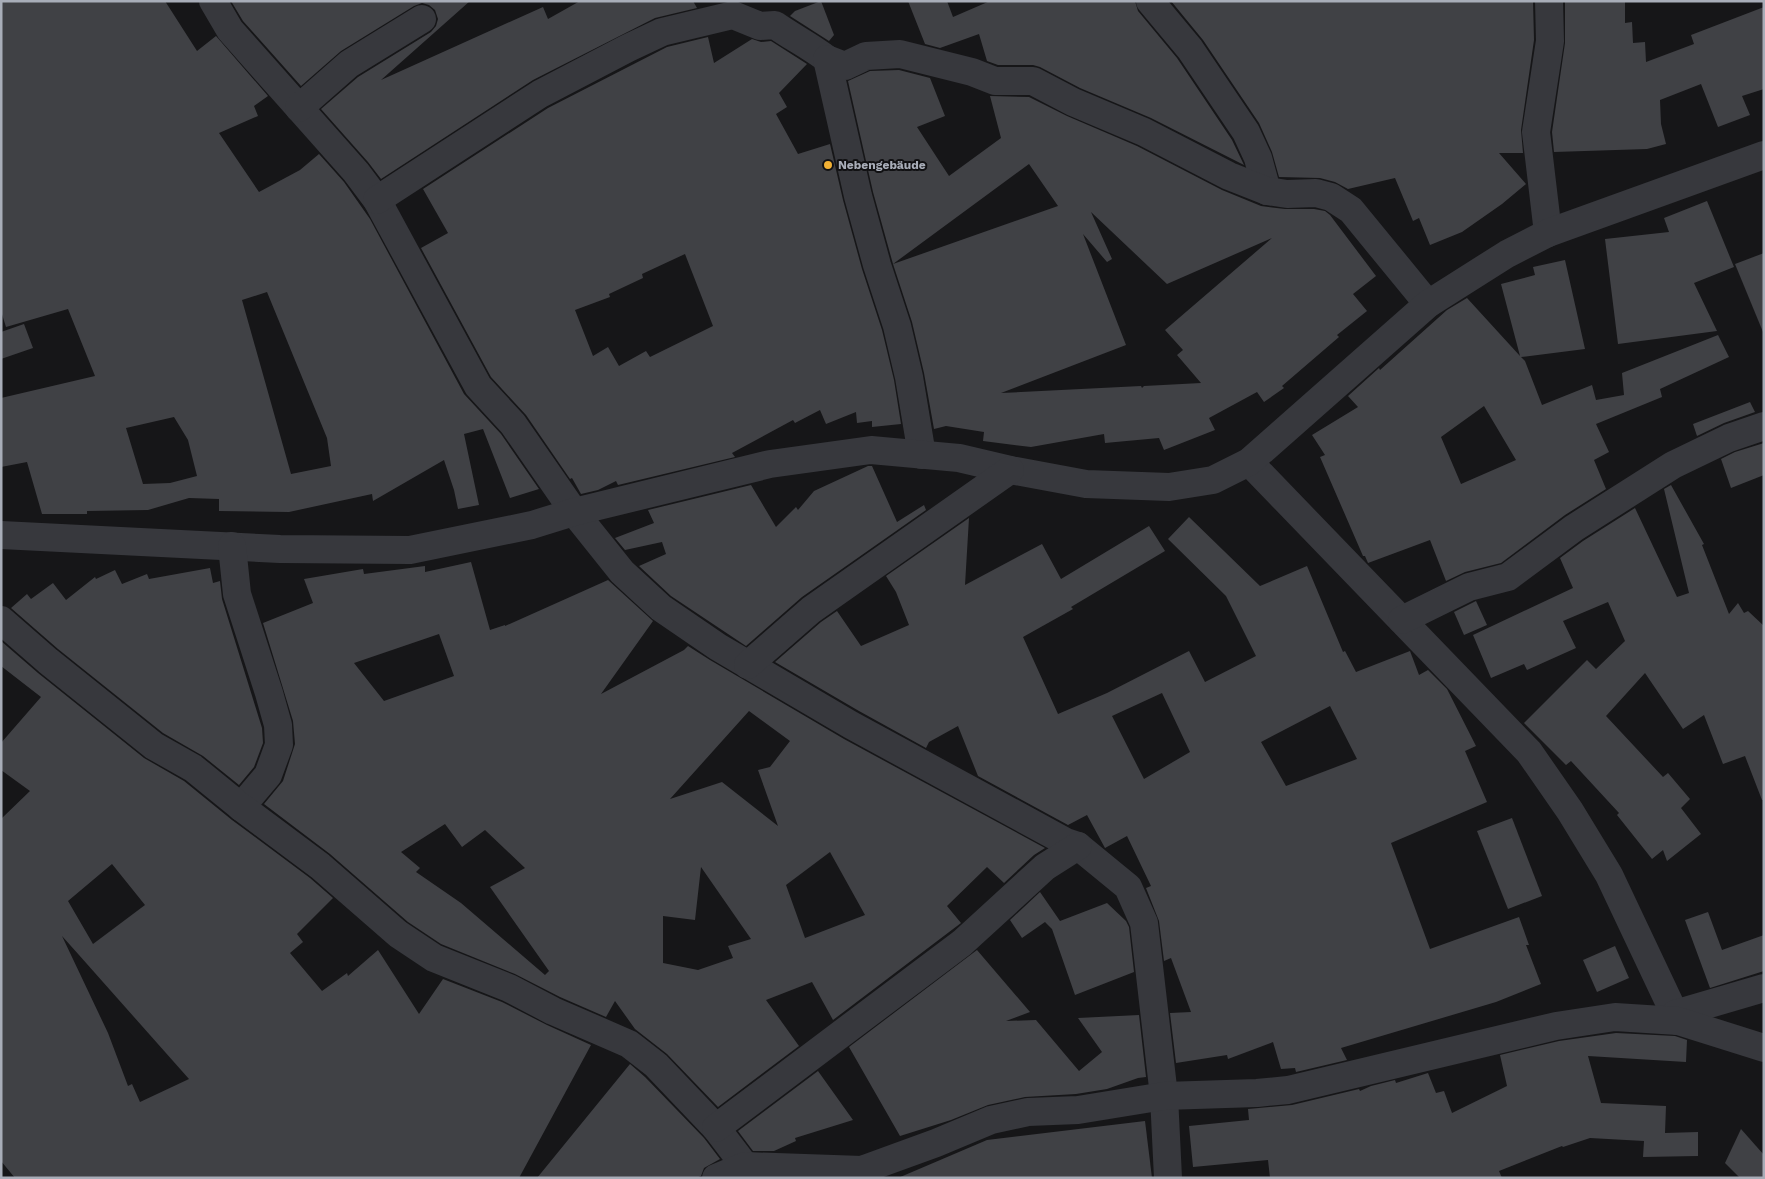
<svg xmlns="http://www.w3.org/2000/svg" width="1765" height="1179" font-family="'Work Sans',sans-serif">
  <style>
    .building { fill: #404145; fill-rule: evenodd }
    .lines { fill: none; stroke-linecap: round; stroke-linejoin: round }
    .minor { stroke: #37383d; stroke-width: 28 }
    .poi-dot { fill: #f2b134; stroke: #111113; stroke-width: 2 }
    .labels { text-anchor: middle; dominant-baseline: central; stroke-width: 4; stroke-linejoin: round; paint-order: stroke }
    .poi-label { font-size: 12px; font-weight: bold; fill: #a8adb8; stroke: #111113; text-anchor: start }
  </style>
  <rect width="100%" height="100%" fill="#161618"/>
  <g class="building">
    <path d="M1 1H165L197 51 216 36 268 96 254 106 258 116 219 133 259 192 300 170 319 154 344 182 370 219 464 394 501 434 539 489 510 498 483 429 464 434 479 505 458 509 454 490 444 460 373 501 372 494 289 512 219 511V499L189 498 148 510 87 511V514H42L27 462 1 467V398L95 376 68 309 6 327 1 311ZM267 292 327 438 331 466 291 474 242 300ZM174 417 188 440 197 476 170 483 143 484 126 428Z"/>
    <path d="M231 1H470L381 80 543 7 548 19 580 1H693L697 8 655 18 533 80 381 179 368 162 321 109 358 77 431 32 436 26 438 19 435 10 429 5 422 3 414 6 341 51 301 86 243 21Z"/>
    <path d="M821 1 834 35 829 41 790 16 795 11Z"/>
    <path d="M908 1H947L953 17 990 1H1135L1138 11 1177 58 1232 140 1244 165 1151 118 1080 88 1040 67 1033 65H998L987 61 979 34 940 48 925 44Z"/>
    <path d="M1171 1H1533L1534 40 1521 130 1523 153H1499L1526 184 1502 204 1462 232 1430 245 1419 218 1413 221 1395 178 1348 189 1335 182 1320 178 1279 177 1272 152 1259 123 1203 40Z"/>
    <path d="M1565 1H1625V23L1632 22 1633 43 1645 42 1646 62 1694 44 1691 35 1764 7V89L1742 96 1750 115 1718 127 1701 84 1660 100 1661 124 1666 144 1647 149 1554 152 1552 132 1565 43Z"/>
    <path d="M708 37 714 63 752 39 761 42 771 41 807 64 779 93 787 107 776 114 798 154 830 144 843 200 862 269 882 330 894 380 901 424 872 427V421L857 423 856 412 826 424 820 410 795 423 793 420 732 453 735 457 618 485 616 481 598 490 581 494 572 478 570 479 526 415 491 377 421 248 448 233 423 189 548 108 667 47ZM685 254 713 326 650 357 646 351 619 366 608 347 593 356 575 310 610 297 609 294 643 278 642 274Z"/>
    <path d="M899 70 930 78 945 116 917 127 949 176 1001 138 990 96 1029 97 1067 116 1137 146 1222 190 1261 206 1285 209H1314L1325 211 1330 215 1376 276 1353 294 1367 311 1337 335 1339 337 1282 386 1284 388 1264 402 1257 392 1209 418 1215 430 1164 450 1159 438 1105 443 1104 434 1031 447 983 441 984 432 946 426 934 429 924 373 912 322 893 264 1058 206 1029 164 893 264 873 192 848 81 870 71ZM1091 212 1167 284 1272 238 1165 330 1183 350 1177 355 1201 383 1144 386 1142 388 1141 386 1001 393 1126 345 1083 234 1107 262 1112 259Z"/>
    <path d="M1707 201 1734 267 1694 283 1717 331 1618 344 1605 239 1669 232 1664 218Z"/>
    <path d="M1764 253V332H1763L1735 264Z"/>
    <path d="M1565 260 1585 349 1521 357 1525 361 1542 405 1592 385 1596 400 1624 395 1622 373 1718 335 1729 357 1660 389 1662 397 1596 424 1609 452 1594 460 1606 489 1565 515 1501 563 1465 572 1446 581 1430 540 1368 563 1365 556H1363L1320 457 1325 455 1312 435 1358 407 1348 396 1379 368 1380 370 1447 310 1467 298 1520 356 1501 284 1535 275 1533 267ZM1484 406 1516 460 1461 484 1441 437Z"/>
    <path d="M24 324 33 348 1 359V332Z"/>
    <path d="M1750 402 1755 412 1724 423 1697 436 1693 424Z"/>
    <path d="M1764 443V475L1731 488 1721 459 1735 452Z"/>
    <path d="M868 466H872L897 522 924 505 926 510 802 597 746 646 671 596 639 566 666 554 662 542 625 550 615 538 654 523 648 510 751 485 776 527 796 507 798 510 814 491Z"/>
    <path d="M1671 485 1704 544 1702 545 1729 614 1738 603 1744 613 1748 611 1764 626V800H1762L1745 756 1723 764 1704 715 1683 729 1645 673 1606 716 1663 777 1668 773 1690 799 1681 808 1701 834 1667 861 1663 850 1652 859 1617 815 1619 813 1571 761 1566 765 1524 723 1587 660 1596 669 1625 641 1608 602 1563 621 1576 648 1527 670 1524 664 1491 678 1473 635 1573 588 1560 558 1583 541 1635 508 1677 597 1689 593 1664 489Z"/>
    <path d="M1189 517 1260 586 1307 566 1343 652 1345 651 1356 672 1410 651 1419 675 1428 670 1447 689 1476 746 1465 751 1487 802 1391 843 1430 949 1519 917 1529 945H1526L1541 984 1496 1002 1341 1048 1347 1060 1296 1072 1295 1068 1281 1069 1273 1042 1228 1059 1227 1055 1176 1063 1170 1013 1191 1012 1171 958 1164 961 1159 921 1146 888 1151 886 1127 836 1105 848 1087 815 1068 825 978 776 958 726 929 742 926 748 859 711 775 662 821 622 837 611 861 646 909 625 896 592 886 576 969 518 965 585 1042 544 1061 579 1149 526 1165 551 1071 607 1073 609 1023 637 1058 714 1107 693 1189 651 1205 682 1256 656 1226 596 1168 539ZM1162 693 1190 752 1144 779 1112 716ZM1330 706 1357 759 1286 786 1261 742Z"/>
    <path d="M471 562 490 630 505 625V626L608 580 653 621 601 694 684 650 688 646 710 660 844 739 1045 848 1034 855 1004 883 987 867 947 906 961 923 833 1020 812 982 766 1000 799 1046 718 1107 667 1054 635 1029 615 1001 606 1017 560 997 515 974 441 944 408 922 330 854 264 804 283 781 295 744 293 721 263 623 313 603 304 579 363 569 364 574 425 566V572ZM439 634 454 676 384 701 354 663ZM749 711 790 741 770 767 758 770 778 826 722 782 670 799ZM445 824 462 847 485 830 525 868 490 887 549 971 545 975 461 903 416 872 420 868 401 852ZM830 852 865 915 805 938 786 885ZM701 867 751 939 728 946 733 958 698 970 663 963V916L695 920Z"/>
    <path d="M210 568 213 583 220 581 222 599 262 728 263 743 254 767 239 785 203 756 163 733 58 649 11 608 27 594 31 599 53 583 66 600 95 577 96 579 115 570 122 584 147 574 149 579Z"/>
    <path d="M1476 601 1487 625 1464 635 1454 612Z"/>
    <path d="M1 641 38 673 144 758 184 781 232 820 310 878 333 898 297 934 303 942 290 953 322 991 347 973 348 976 378 950 419 1014 443 979 502 1002 547 1025 591 1045 519 1178H15L1 1161V819L30 791 1 770V743L41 697 1 666ZM112 864 145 905 93 944 68 901ZM62 936 79 955 189 1079 140 1102 132 1084 128 1086 108 1033Z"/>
    <path d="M1512 818 1542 896 1508 909 1477 831Z"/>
    <path d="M1040 892 1060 921 1107 903 1126 921 1129 927 1134 972 1075 995 1052 929 1045 922 1022 938 1010 920Z"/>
    <path d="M1708 912 1722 950 1764 935V971L1710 988 1685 920Z"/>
    <path d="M1615 946 1629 978 1597 992 1583 960Z"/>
    <path d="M977 950 1030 1012 1006 1021 1036 1020 1079 1071 1102 1052 1078 1018 1139 1015 1146 1077 1138 1078 1107 1089 1076 1094 1025 1097 988 1105 951 1120 900 1136 849 1047Z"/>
    <path d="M1616 1033 1675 1036 1687 1040 1686 1062 1588 1056 1601 1103 1666 1106 1665 1133 1698 1132V1156L1643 1157 1644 1141 1590 1138 1563 1147 1562 1146 1499 1171 1502 1178H1270L1268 1160 1193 1167 1189 1126 1249 1120 1248 1109 1292 1105 1359 1089 1360 1091 1371 1086 1395 1080 1396 1083 1428 1073 1436 1093 1444 1091 1452 1113 1507 1086 1500 1055 1559 1041Z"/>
    <path d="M630 1064 645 1077 704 1138 720 1159 704 1168 701 1176 696 1178H537Z"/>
    <path d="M818 1071 853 1120 795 1138 796 1141 774 1151H753L738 1131Z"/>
    <path d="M1145 1121 1152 1178H898L987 1140Z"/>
    <path d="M1741 1129 1764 1155V1178H1740L1725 1163Z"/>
  </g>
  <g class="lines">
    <g class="minor">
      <path d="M213 1 230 30 356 172 377 200 478 386 513 424 574 512 622 572 661 608 718 647 851 725 1066 842 1078 846 1128 887 1144 923 1164 1096 1168 1178"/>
      <path d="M1150 1 1190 49 1246 132 1258 158 1267 191"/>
      <path d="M299 108 349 64 422 19"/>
      <path d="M377 200 540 94 628 48 662 32 733 15 760 26 775 25C792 37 810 46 827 59"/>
      <path d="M1548 233 1536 132 1550 41 1549 1"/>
      <path d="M922 455 909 377 897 326 877 265 858 196 827 59 845 66 866 56 900 54 972 72 995 81H1033L1073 102 1144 132 1229 176 1267 191 1287 194 1316 193 1331 197 1351 210 1428 304"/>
      <path d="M1249 462 1529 752 1570 811 1609 875 1678 1021"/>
      <path d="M1 535 280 549 410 550 532 525 574 512 770 464 871 450 959 458 1010 470 1086 484 1169 487 1213 480 1249 462 1428 304 1507 254 1548 233 1764 155"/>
      <path d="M232 546 237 594 269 693 278 725 279 745 268 775 241 807"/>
      <path d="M1 620 48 661 154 746 193 768 241 807 320 866 398 934 434 958 509 988 553 1011 629 1044 656 1065 716 1128 745 1166"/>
      <path d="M1402 620 1469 587 1508 577 1574 528 1673 465 1729 438 1764 426"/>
      <path d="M748 665 811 610 1010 470"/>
      <path d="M1675 1014 1764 988"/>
      <path d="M716 1128 962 943 1045 867 1078 846"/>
      <path d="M716 1178 745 1166 862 1170 936 1143 991 1120 1028 1112 1078 1110 1164 1096 1257 1093 1288 1090 1556 1026 1615 1017 1678 1021 1764 1048"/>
    </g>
  </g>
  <circle class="poi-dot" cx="828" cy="165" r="5"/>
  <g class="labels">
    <g class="poi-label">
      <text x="838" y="165">Nebengebäude</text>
    </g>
  </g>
  <rect width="1765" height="1179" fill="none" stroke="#a8adb8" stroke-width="5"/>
</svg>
